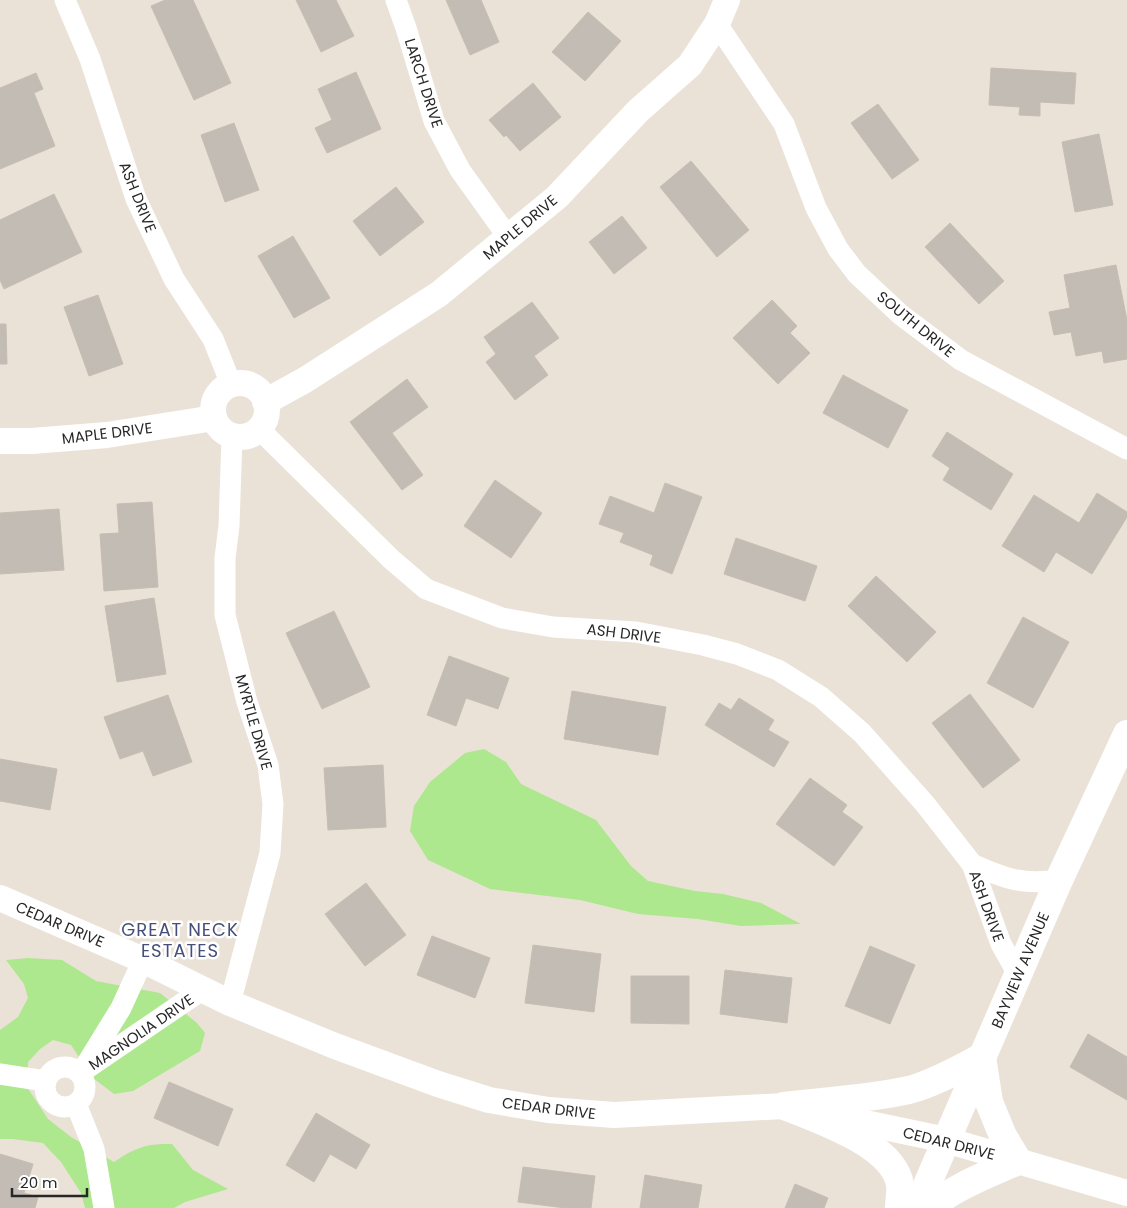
<svg xmlns="http://www.w3.org/2000/svg" width="1127" height="1208" font-family="Poppins,sans-serif">
  <style>
    .green { fill: #ade78e }
    .building { fill: #c2bcb4; stroke: #c6beb1 }
    .lines { fill: none; stroke-linecap: round; stroke-linejoin: round }
    .minor { stroke: #fff; stroke-width: 21 }
    .tertiary { stroke: #fff; stroke-width: 26 }
    .secondary { stroke: #fff; stroke-width: 28 }
    .labels { text-anchor: middle; dominant-baseline: central; stroke-width: 5; stroke-linejoin: round; paint-order: stroke }
    .street-label { font-size: 15px; fill: #272727; stroke: #fff }
    .quarter-label { font-size: 18px; letter-spacing: 1px; fill: #454f7a; stroke: #fff }
  </style>
  <rect width="100%" height="100%" fill="#ebe2d7"/>
  <g class="green">
    <path d="M484 749 506 762 521 784 596 820 631 866 648 881 695 891 723 894 761 903 801 924 741 926 698 919 638 914 580 900 490 889 428 860 410 831 414 806 430 782 465 753Z"/>
    <path d="M28 958 62 960 96 981 160 993 197 1023 205 1033 200 1051 133 1091 114 1094 93 1078 71 1045 53 1040 40 1049 28 1062 27 1087 48 1119 71 1137 114 1162C134 1148 147 1143 172 1144L193 1170 228 1189 185 1202 174 1208H85L81 1193 61 1162 43 1143 13 1139H0V1030L18 1017 28 998 24 984 6 960Z"/>
  </g>
  <g class="building">
    <path d="M165 0H193L231 83 194 100 151 6Z"/>
    <path d="M296 0H336L354 36 321 52Z"/>
    <path d="M446 0H481L499 42 470 55Z"/>
    <path d="M588 12 621 41 585 81 552 52Z"/>
    <path d="M991 68 1076 73 1074 104 1040 102V116L1019 115 1020 107 989 105Z"/>
    <path d="M356 72 381 129 327 153 315 128 332 120 318 89Z"/>
    <path d="M36 73 43 89 34 93 55 146 0 169V88Z"/>
    <path d="M533 83 561 117 520 151 506 135 504 137 489 120Z"/>
    <path d="M878 104 919 160 892 179 851 123Z"/>
    <path d="M234 123 259 190 225 202 201 135Z"/>
    <path d="M1099 134 1113 205 1075 212 1062 142Z"/>
    <path d="M691 161 749 230 717 257 660 187Z"/>
    <path d="M396 187 424 222 380 256 353 221Z"/>
    <path d="M54 194 82 252 4 289 0 280V220Z"/>
    <path d="M622 216 647 248 614 274 589 242Z"/>
    <path d="M950 223 1004 281 979 304 925 247Z"/>
    <path d="M293 236 330 298 294 318 258 256Z"/>
    <path d="M1116 265 1127 320V359L1104 363 1102 351 1076 356 1071 332 1054 335 1049 312 1070 308 1064 275Z"/>
    <path d="M98 295 123 364 89 376 64 307Z"/>
    <path d="M772 300 797 326 790 333 810 353 778 384 733 338Z"/>
    <path d="M532 302 559 338 534 356 548 375 515 400 486 362 496 354 484 337Z"/>
    <path d="M0 324H6L7 364H0Z"/>
    <path d="M843 375 908 410 888 448 823 413Z"/>
    <path d="M407 379 428 407 392 433 423 475 402 490 350 422Z"/>
    <path d="M947 432 1013 474 991 510 943 480 950 468 932 456Z"/>
    <path d="M495 480 542 513 511 558 464 526Z"/>
    <path d="M665 483 702 497 672 574 650 565 653 555 620 542 624 533 599 524 610 496 654 513Z"/>
    <path d="M1097 493 1127 512V517L1092 574 1056 552 1044 572 1002 546 1034 495 1079 523Z"/>
    <path d="M152 502 158 587 104 591 100 534 119 533 117 504Z"/>
    <path d="M59 509 64 570 0 574V513Z"/>
    <path d="M736 538 817 566 805 601 724 574Z"/>
    <path d="M876 576 936 632 907 662 848 606Z"/>
    <path d="M154 598 166 674 117 682 105 606Z"/>
    <path d="M334 611 370 687 322 709 286 633Z"/>
    <path d="M1023 617 1069 642 1033 708 987 683Z"/>
    <path d="M449 656 509 678 498 709 466 698 456 726 427 715Z"/>
    <path d="M572 691 666 707 658 755 564 739Z"/>
    <path d="M970 694 1020 760 983 788 932 723Z"/>
    <path d="M168 695 192 762 153 776 143 751 120 759 104 717Z"/>
    <path d="M739 698 774 720 768 730 789 742 774 767 705 725 719 703 731 710Z"/>
    <path d="M0 759 57 769 50 810 0 801Z"/>
    <path d="M383 765 386 827 328 830 324 768Z"/>
    <path d="M810 778 847 805 842 812 863 827 834 866 776 824Z"/>
    <path d="M366 883 406 935 365 966 325 914Z"/>
    <path d="M432 936 490 958 475 998 417 975Z"/>
    <path d="M533 945 601 954 594 1012 525 1003Z"/>
    <path d="M870 946 915 965 890 1024 845 1006Z"/>
    <path d="M725 970 792 978 787 1023 720 1014Z"/>
    <path d="M631 976H689V1024L631 1023Z"/>
    <path d="M1088 1034 1127 1057V1100L1070 1067Z"/>
    <path d="M169 1082 233 1109 218 1146 154 1118Z"/>
    <path d="M316 1113 370 1145 356 1169 330 1154 314 1182 286 1165Z"/>
    <path d="M0 1154 33 1164 24 1193 38 1197 35 1208H0Z"/>
    <path d="M523 1167 595 1176 591 1208H565L518 1202Z"/>
    <path d="M645 1175 702 1185 698 1208H640Z"/>
    <path d="M795 1184 828 1198 824 1208H785Z"/>
  </g>
  <g class="lines">
    <g class="minor">
      <path d="M65 0 90 59 136 199 174 279 213 339 227 374 230 386"/>
      <path d="M396 0 406 28 434 121 460 170 508 237"/>
      <path d="M717 24 784 124 816 208 838 249 857 274 901 315 961 360 1127 449"/>
      <path d="M259 429 391 559 426 589 502 618 553 627 636 632 703 645 737 654 778 670 821 697 862 733 925 804 972 864 1001 944 1018 974"/>
      <path d="M972 864C1005 879 1023 885 1059 880"/>
      <path d="M230 1003 270 853 273 804 268 765 247 702 225 615V558L229 526 232 437"/>
      <path d="M86 1065 121 1008 143 960"/>
      <circle cx="65" cy="1087" r="20"/>
      <path d="M80 1073 202 990"/>
      <path d="M0 1074 45 1081"/>
      <path d="M76 1104 94 1149 104 1208"/>
    </g>
    <g class="tertiary">
      <circle cx="240" cy="410" r="27"/>
      <path d="M265 402 305 380 439 294 557 197 638 111 690 65 717 24 727 0"/>
      <path d="M0 441H32L107 435 214 418"/>
      <path d="M0 898 143 960 230 1003 335 1046 438 1084 489 1100 548 1110 614 1115 784 1106 946 1140 1127 1193"/>
    </g>
    <g class="secondary">
      <path d="M784 1106C825 1101 868 1099 909 1090 933 1084 961 1068 982 1057L989 1102 1003 1136 1018 1161C996 1171 946 1190 932 1208"/>
      <path d="M785 1106C818 1120 894 1144 900 1185 901 1192 899 1201 899 1208"/>
      <path d="M917 1208 1059 880 1127 734"/>
    </g>
  </g>
  <g class="labels">
    <g class="street-label">
      <text transform="translate(424 83) rotate(72)">LARCH DRIVE</text>
      <text transform="translate(138 197) rotate(68)">ASH DRIVE</text>
      <text transform="translate(520 227) rotate(-40)">MAPLE DRIVE</text>
      <text transform="translate(916 324) rotate(39)">SOUTH DRIVE</text>
      <text transform="translate(107 433) rotate(-7)">MAPLE DRIVE</text>
      <text transform="translate(624 633) rotate(7)">ASH DRIVE</text>
      <text transform="translate(254 722) rotate(74)">MYRTLE DRIVE</text>
      <text transform="translate(987 906) rotate(70)">ASH DRIVE</text>
      <text transform="translate(60 924) rotate(23)">CEDAR DRIVE</text>
      <text transform="translate(1020 970) rotate(-67)">BAYVIEW AVENUE</text>
      <text transform="translate(141 1032) rotate(-34)">MAGNOLIA DRIVE</text>
      <text transform="translate(549 1108) rotate(7)">CEDAR DRIVE</text>
      <text transform="translate(949 1143) rotate(14)">CEDAR DRIVE</text>
    </g>
    <g class="quarter-label">
      <text x="180" y="929">GREAT NECK<tspan x="180" dy="21">ESTATES</tspan></text>
    </g>
  </g>
  <path d="M12 1188v8h75v-8" fill="none" stroke="#272727" stroke-width="2.5"/>
  <text x="20" y="1188" font-size="15" fill="#272727" stroke="#ffffff" stroke-width="4" paint-order="stroke">20 m</text>
</svg>
